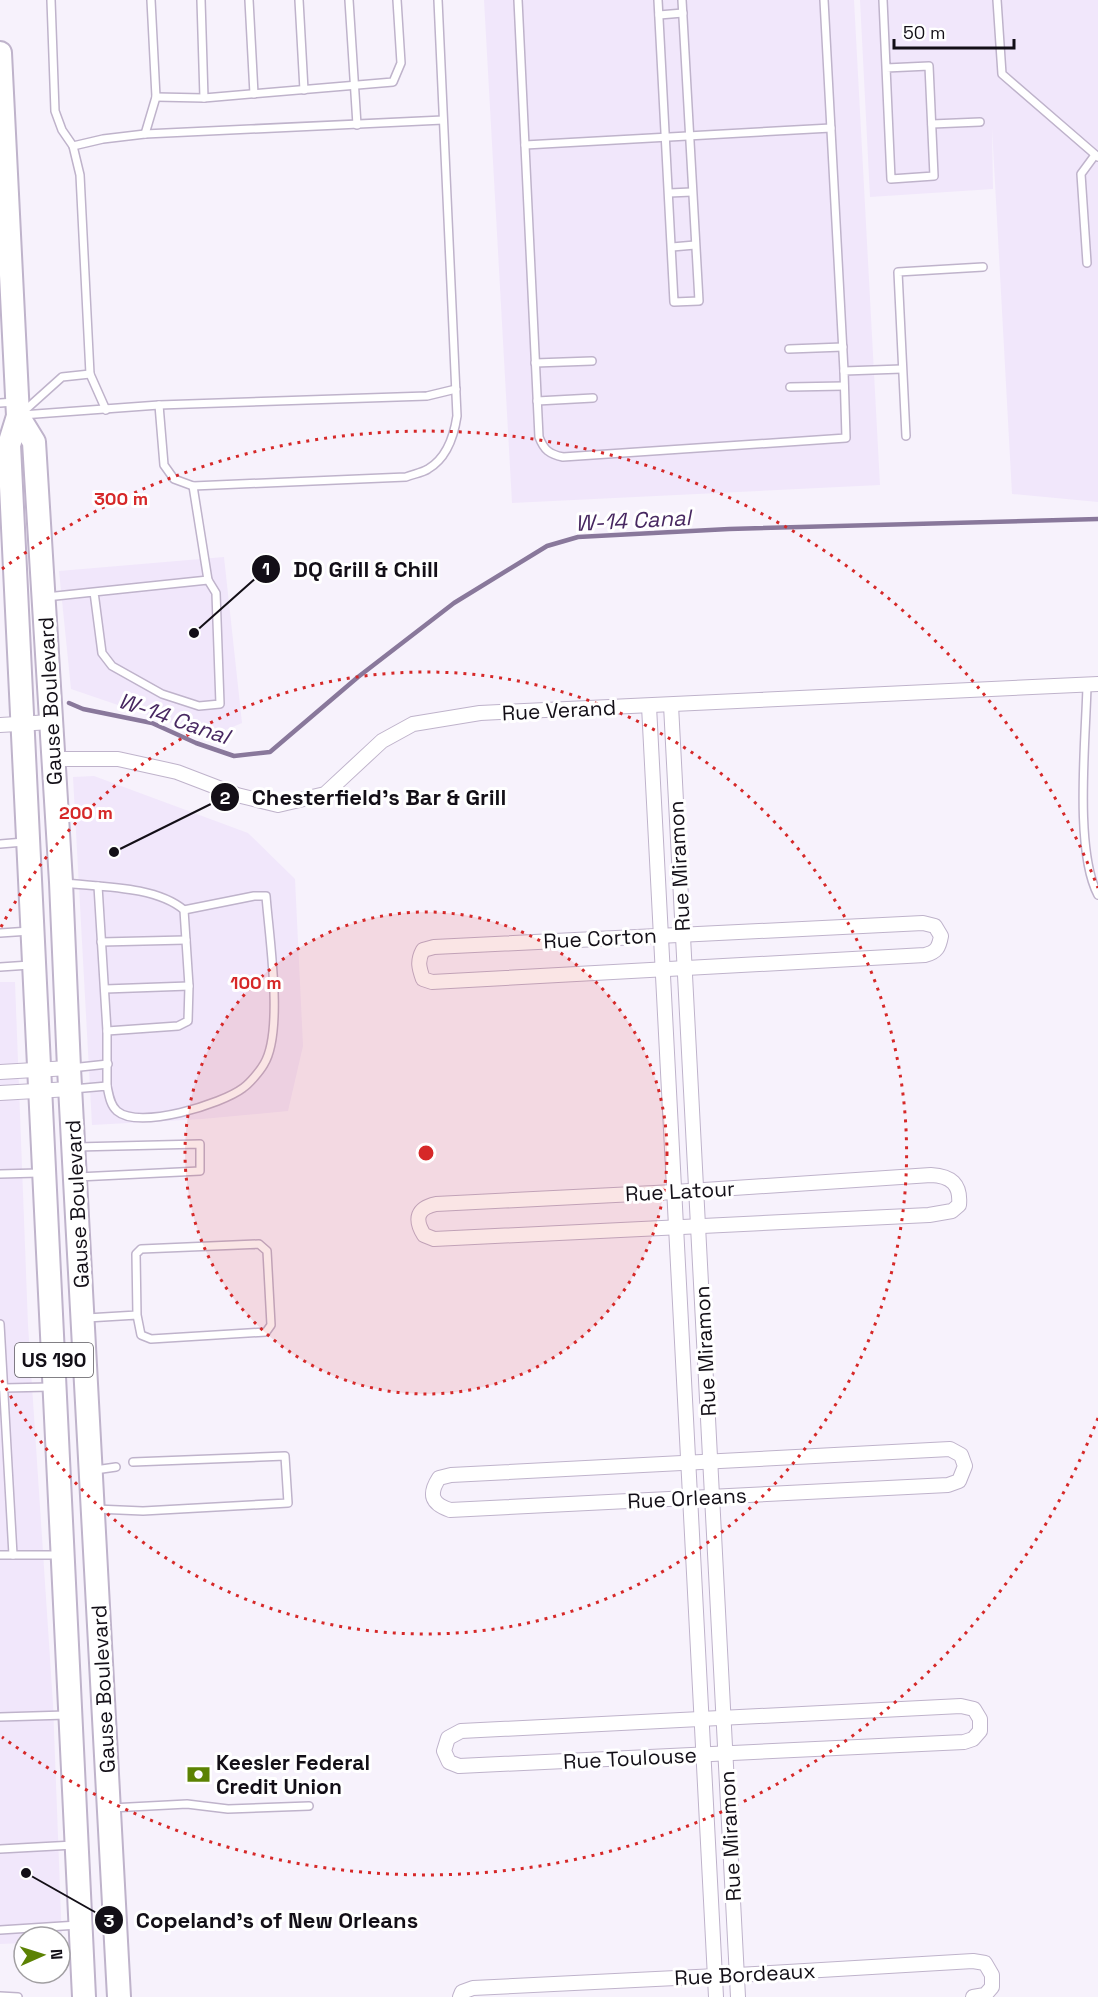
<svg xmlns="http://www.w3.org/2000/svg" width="1098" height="1997" font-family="'Space Grotesk',sans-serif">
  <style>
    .built { fill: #f1e7fb }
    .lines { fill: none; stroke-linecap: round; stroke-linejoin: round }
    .stream { stroke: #89789b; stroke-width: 4.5 }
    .lane-casing { stroke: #bfb3cb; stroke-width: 10 }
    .street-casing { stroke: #bfb3cb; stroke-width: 16 }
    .primary-casing { stroke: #bfb3cb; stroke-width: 26 }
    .lane { stroke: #fff; stroke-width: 7 }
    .street { stroke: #fff; stroke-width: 14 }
    .primary { stroke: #fff; stroke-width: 22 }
    .ring { fill: none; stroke: #d62828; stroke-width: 3; stroke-dasharray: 3 6 }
    .labels { text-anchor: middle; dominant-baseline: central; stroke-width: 6; stroke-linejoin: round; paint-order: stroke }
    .shield { fill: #fff; stroke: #5a575d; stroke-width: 1.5 }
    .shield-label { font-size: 20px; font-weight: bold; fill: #130f17 }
    .street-label { font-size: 21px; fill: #130f17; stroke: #fff }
    .poi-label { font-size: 21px; font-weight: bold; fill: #130f17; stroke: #fff; text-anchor: start }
    .water-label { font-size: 22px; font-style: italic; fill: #482861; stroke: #fff }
    .centre { fill: #d62828; stroke: #fff; stroke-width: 3 }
    .ring-label { font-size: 18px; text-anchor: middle; font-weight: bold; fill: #d62828; stroke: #fff; stroke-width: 6; stroke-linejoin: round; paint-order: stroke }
    .leader { fill: none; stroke: #130f17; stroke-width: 2 }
    .callout-dot { fill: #130f17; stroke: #fff; stroke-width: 2 }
    .mark-label { font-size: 18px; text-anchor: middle; font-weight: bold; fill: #fff }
    .callout-label { font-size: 22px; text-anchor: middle; font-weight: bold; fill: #130f17; stroke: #fff; stroke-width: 6; stroke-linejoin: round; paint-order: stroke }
  </style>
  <rect width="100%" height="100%" fill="#f7f2fc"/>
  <g class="built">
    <path d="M484 0H854L880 485 512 503Z"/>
    <path d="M860 0H1098V502L1012 494 992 128 993 189 870 197Z"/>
    <path d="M224 557 242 723 214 735 200 733 71 689 59 571Z"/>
    <path d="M94 776 248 833 295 879 303 1046 288 1111 202 1119 92 1125 73 777Z"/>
    <path d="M0 982H15L28 1325 53 1704 62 1942H60V1937H24V1943L0 1944Z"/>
  </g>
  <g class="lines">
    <path class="stream" d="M69 703 83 709 152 723 196 743 234 756 270 752 358 677 454 603 547 546 578 537 729 529 1098 519"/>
    <defs>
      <g id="lane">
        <path d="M51 0 55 111 62 130 73 146 80 175 90 374 106 410"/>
        <path d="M201 0 204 98"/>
        <path d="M249 0 254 94"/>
        <path d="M299 0 304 90"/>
        <path d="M349 0 357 125"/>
        <path d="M518 0 539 437C544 450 549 454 563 457L846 438 844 371 902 369"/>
        <path d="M658 0 674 302 699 301 682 0"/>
        <path d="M824 0 844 371"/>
        <path d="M883 0 891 179 934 176 929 66 886 68"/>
        <path d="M997 0 1002 74 1098 157"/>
        <path d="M659 15 683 13"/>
        <path d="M156 97 204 98 393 82 401 63 397 0"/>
        <path d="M932 124 980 122"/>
        <path d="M145 134 156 97 151 0"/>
        <path d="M525 145 831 128"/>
        <path d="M73 146 103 139 145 134 443 120"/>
        <path d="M669 193 692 192"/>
        <path d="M672 247 695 245"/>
        <path d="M1087 263 1081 174 1095 155"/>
        <path d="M789 349 843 347"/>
        <path d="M535 363 592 361"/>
        <path d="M790 387 844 386"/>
        <path d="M537 401 593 398"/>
        <path d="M0 403 15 402"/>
        <path d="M159 405 164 465 174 479 193 486 406 477C413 474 422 473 428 469 447 458 454 436 457 416L438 0"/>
        <path d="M23 412 62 377 90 374"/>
        <path d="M22 415 159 405 427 396 456 389"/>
        <path d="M906 436 898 272 983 267"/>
        <path d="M193 486 208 580"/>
        <path d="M46 597 208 580 216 593 220 704 199 706 162 694 112 666 102 653 94 592"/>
        <path d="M1087 685C1086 738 1074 850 1098 895"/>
        <path d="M0 844 24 842"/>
        <path d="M64 883C101 887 156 886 184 910L189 986 188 1021 178 1026 107 1031"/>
        <path d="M98 886 107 1031V1086"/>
        <path d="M0 933 30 931"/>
        <path d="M101 942 186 940"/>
        <path d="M0 967 30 965"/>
        <path d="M105 989 189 986"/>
        <path d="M71 1068 108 1064"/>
        <path d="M73 1089 107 1086C109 1095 110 1105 117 1111 139 1130 222 1104 243 1088 250 1083 260 1071 264 1064 284 1031 269 936 266 896H254L184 910"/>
        <path d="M76 1147 200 1144V1171L78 1177"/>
        <path d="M0 1174 39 1173"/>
        <path d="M87 1318 137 1315 141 1335 151 1339 266 1332 271 1325 267 1251 259 1244 141 1249 136 1254 137 1315"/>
        <path d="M0 1324 13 1555"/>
        <path d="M3 1388 51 1387"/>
        <path d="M95 1470 116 1467"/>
        <path d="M96 1509 143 1511 288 1503 285 1456 133 1462"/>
        <path d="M0 1555H60"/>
        <path d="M0 1717 66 1715"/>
        <path d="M111 1808 187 1804 228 1809 309 1806"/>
        <path d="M0 1849 74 1845"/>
        <path d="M0 1930 78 1925"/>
        <path d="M0 1996 18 1997"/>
      </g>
      <g id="street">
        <path d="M671 705 738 1997"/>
        <path d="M649 706 716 1997"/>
        <path d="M0 725 51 722"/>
        <path d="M54 759H118L177 772 237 795 278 805 325 794 382 741 413 724 480 713 1098 684"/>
        <path d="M923 923 935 926 941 936C939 947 937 952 925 955L432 982 423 979C419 968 417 961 423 950L434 947Z"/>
        <path d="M0 1072 69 1068"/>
        <path d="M0 1093 70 1089"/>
        <path d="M931 1175C951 1176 961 1184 959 1205L952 1211 929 1215 434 1239 424 1235C414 1219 417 1208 436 1204L674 1192Z"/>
        <path d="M950 1449 961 1455 965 1466 959 1481 948 1485 450 1510C432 1504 428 1495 439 1478L451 1475Z"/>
        <path d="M961 1706 974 1709 980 1719V1731L973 1739 964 1742 459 1766 449 1762 444 1751 448 1738 461 1731Z"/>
        <path d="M460 1997 462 1992 473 1988 737 1975 973 1961 985 1963 992 1975V1987L985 1995 973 1997"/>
      </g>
      <g id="primary">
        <path d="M0 53 18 416 9 445 84 1997"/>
        <path d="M18 416 34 442 61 882 69 1068 119 1997"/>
      </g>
    </defs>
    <use href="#lane" class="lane-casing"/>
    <use href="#street" class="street-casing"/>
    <use href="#primary" class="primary-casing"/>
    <use href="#lane" class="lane"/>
    <use href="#street" class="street"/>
    <use href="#primary" class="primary"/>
  </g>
  <circle cx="426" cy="1153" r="241" fill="#d62828" fill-opacity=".12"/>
  <g class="ring">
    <circle cx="426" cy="1153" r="241"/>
    <path d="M1 927A481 481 0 1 1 1 1379"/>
    <path d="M1098 1418A722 722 0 0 1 2 1737M2 569A722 722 0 0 1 1098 888"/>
  </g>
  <defs>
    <symbol id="bank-bare" viewBox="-9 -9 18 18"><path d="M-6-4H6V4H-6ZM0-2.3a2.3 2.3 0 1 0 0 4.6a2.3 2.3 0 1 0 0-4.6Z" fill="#5c8203" stroke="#fff" stroke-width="2.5" paint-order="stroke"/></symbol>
  </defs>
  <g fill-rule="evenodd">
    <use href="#bank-bare" x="182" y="1758" width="33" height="33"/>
  </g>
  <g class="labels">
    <rect class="shield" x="15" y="1343" width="78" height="34" rx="4.5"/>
    <g class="shield-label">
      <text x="54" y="1360">US 190</text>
    </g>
    <g class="street-label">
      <text transform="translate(50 701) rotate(-93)">Gause Boulevard</text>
      <text transform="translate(559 710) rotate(-3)">Rue Verand</text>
      <text transform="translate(679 866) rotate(-93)">Rue Miramon</text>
      <text transform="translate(600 938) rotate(-3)">Rue Corton</text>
      <text transform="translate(680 1191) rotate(-3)">Rue Latour</text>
      <text transform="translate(77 1204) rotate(-93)">Gause Boulevard</text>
      <text transform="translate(705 1351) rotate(-93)">Rue Miramon</text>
      <text transform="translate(687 1498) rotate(-3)">Rue Orleans</text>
      <text transform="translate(103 1689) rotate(-93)">Gause Boulevard</text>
      <text transform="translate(630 1758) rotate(-3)">Rue Toulouse</text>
      <text transform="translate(730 1836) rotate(-93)">Rue Miramon</text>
      <text transform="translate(745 1974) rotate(-3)">Rue Bordeaux</text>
    </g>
    <g class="poi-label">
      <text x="216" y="1762">Keesler Federal<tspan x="216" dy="24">Credit Union</tspan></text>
    </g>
    <g class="water-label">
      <text transform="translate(633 520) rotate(-3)">W-14 Canal</text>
      <text transform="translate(174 718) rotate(19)">W-14 Canal</text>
    </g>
  </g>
  <circle cx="426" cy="1153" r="9" class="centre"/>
  <g class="ring-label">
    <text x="121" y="505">300 m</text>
    <text x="86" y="819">200 m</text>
    <text x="256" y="989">100 m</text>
  </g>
  <path class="leader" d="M194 633L266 569M114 852L225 797M26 1873L109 1920"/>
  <g class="callout-dot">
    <circle cx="194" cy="633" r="6"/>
    <circle cx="114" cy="852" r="6"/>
    <circle cx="26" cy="1873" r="6"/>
    <circle cx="266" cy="569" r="15"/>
    <circle cx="225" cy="797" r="15"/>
    <circle cx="109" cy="1920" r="15"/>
  </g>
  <g class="mark-label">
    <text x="266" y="575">1</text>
    <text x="225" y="804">2</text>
    <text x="109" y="1927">3</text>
  </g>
  <g class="callout-label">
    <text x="366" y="577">DQ Grill &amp; Chill</text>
    <text x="379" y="805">Chesterfield's Bar &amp; Grill</text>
    <text x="277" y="1928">Copeland's of New Orleans</text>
  </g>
  <g transform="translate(42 1955) rotate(87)"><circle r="28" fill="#ffffff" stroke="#a19fa2" stroke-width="1.5"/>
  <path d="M0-4.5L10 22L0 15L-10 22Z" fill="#5c8203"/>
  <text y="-9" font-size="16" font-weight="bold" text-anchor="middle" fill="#130f17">N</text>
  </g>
  <path d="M894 39v9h120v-9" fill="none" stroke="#130f17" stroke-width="3"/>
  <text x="903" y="39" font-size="18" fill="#130f17" stroke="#ffffff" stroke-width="4.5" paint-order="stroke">50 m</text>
</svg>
